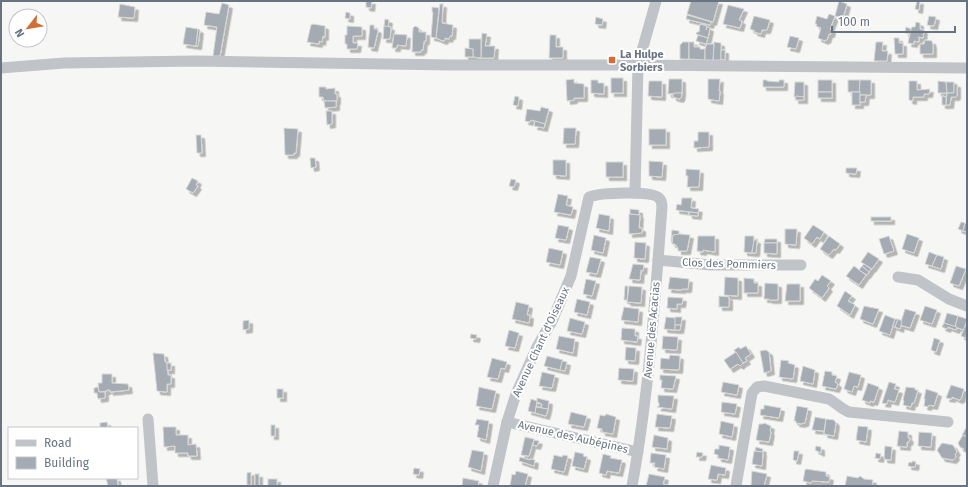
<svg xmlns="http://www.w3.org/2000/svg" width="968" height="487" font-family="'Fira Sans',sans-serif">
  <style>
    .building { fill: #a5abb2; stroke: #d8d8d7; filter: url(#shadow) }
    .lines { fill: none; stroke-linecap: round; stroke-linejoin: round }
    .minor { stroke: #c0c3c7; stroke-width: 11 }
    .poi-dot { fill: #d16f39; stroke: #fff; stroke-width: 1.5 }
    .labels { text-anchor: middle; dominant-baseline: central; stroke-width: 4; stroke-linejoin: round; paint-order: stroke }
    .poi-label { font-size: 11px; font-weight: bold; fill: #697482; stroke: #fff; text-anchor: start }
    .street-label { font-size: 11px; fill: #697482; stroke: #fff }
  </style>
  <defs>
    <filter id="shadow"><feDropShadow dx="3.5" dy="3.5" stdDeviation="0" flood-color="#0004"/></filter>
  </defs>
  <rect width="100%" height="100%" fill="#f6f7f4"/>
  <g class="building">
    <path d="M366 1H372L371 8 366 7Z"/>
    <path d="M691 1H719L713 22 687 14Z"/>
    <path d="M839 1 847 4 843 18 835 16Z"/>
    <path d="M917 1H920L919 10 915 9Z"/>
    <path d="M222 3 229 5 220 56H213L217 27 204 25 206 12 219 14Z"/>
    <path d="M120 4 135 7 134 18 118 17Z"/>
    <path d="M440 4H443L442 23 453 25 452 36H450L449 39 445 38V40L443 41 436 38Z"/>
    <path d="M728 5 744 9 739 20 742 21 740 28 723 24Z"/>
    <path d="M432 7 439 8 436 38 431 37 433 12H432Z"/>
    <path d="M346 12 350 13V19L345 18Z"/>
    <path d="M829 14 835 16 830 29 832 30 831 34H829L827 40H825V41L818 38 821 28 816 26 817 24H815L817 16 827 19Z"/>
    <path d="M687 15 711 22 710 25 686 19Z"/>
    <path d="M754 16 770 20 767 30H762L761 34 754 32 755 31 750 29Z"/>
    <path d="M929 16 936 17 934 26 927 25Z"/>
    <path d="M596 17 603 19 602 25 595 24Z"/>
    <path d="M385 19 389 20 388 27 384 26Z"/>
    <path d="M916 22 920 23V29L924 30 923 38 918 37 919 38V42L914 41V44L908 43 911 29 912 27H915Z"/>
    <path d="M313 24 325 26V37L323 36 322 42 319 41V44L307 42 311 25Z"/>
    <path d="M700 24 707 26 706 30 707 27 710 28 708 38 696 34 697 32H699Z"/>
    <path d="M370 25H374V29H377L378 31 374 48 368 47Z"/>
    <path d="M347 26 362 27V36H353V43H358L357 49H347V44H345V35H347Z"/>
    <path d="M384 26 391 27 390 39H383Z"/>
    <path d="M415 26 419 28V32H426V41H424L423 50H421V52H412L413 28Z"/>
    <path d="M186 27 198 29 196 46 183 44Z"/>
    <path d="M906 27 911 29 910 34 905 33Z"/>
    <path d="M198 29 200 30 198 46H196Z"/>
    <path d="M482 33 487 34 485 46H495L494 58H481Z"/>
    <path d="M394 34 407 35 406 46 397 45V48H392Z"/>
    <path d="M550 35H556V47H563V58H549Z"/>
    <path d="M698 35 708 38 706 44 696 41Z"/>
    <path d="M790 36 799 38 796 49 787 47Z"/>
    <path d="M894 38H899V43H903V54H895Z"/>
    <path d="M469 39H481V58L473 57V49H469Z"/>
    <path d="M925 40 932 41 933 45V54H920V44H924Z"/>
    <path d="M683 42H689V59H680V45Z"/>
    <path d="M689 42H694V47H700V49H705V60L689 59Z"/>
    <path d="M714 42 721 43V60H713Z"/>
    <path d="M876 42H883L882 51H888L887 61H874Z"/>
    <path d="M707 44H714L713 60H705V49Z"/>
    <path d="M465 48 473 49V57H465Z"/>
    <path d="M721 50H725V60L721 59Z"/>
    <rect x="611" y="78" width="12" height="15"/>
    <path d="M574 79V83L584 84V98H574V100L567 101 566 80Z"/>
    <path d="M669 79H682V93L668 94Z"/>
    <path d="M708 79H720L719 91H720L719 101 708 99Z"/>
    <path d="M591 80H598V83H604V94L591 93Z"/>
    <path d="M763 80H767V81L779 82V80H784V87H763Z"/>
    <rect x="818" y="80" width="14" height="12"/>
    <rect x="848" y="80" width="12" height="12"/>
    <path d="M860 80H871V95H859Z"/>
    <path d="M649 81H662V97L648 96Z"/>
    <path d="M909 81H917V90L930 89 929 94H924V97H913V101L909 100Z"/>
    <path d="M938 81 946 82 947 93H938Z"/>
    <path d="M795 82H804V97H794Z"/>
    <path d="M946 82H954V93H947Z"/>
    <path d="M954 84H957V96L956 97H951L950 105H946L947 93H954Z"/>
    <path d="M319 87H326V89L335 88V94H337V101H324L323 97H319Z"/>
    <rect x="818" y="92" width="14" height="6"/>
    <rect x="852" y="92" width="8" height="13"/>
    <path d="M675 93H682L681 98 679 99 673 97V94Z"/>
    <path d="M860 95H866L865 102H860Z"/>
    <path d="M515 96 519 97 518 106 513 105Z"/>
    <path d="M796 96 804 97V100H795Z"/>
    <path d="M942 96 946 97V105H942Z"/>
    <path d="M324 101H336V107L325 108Z"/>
    <path d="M541 107 549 109 545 124 531 120 530 122 525 121 527 109 540 111Z"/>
    <path d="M326 111H332V124L327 125Z"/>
    <path d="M535 121 545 124 544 128 534 126Z"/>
    <path d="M284 128 298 129 296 153H294V155H285Z"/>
    <path d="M564 128H576L575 144H563Z"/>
    <rect x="649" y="129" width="17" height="16"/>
    <path d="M698 132H709V147L694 148V141H698Z"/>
    <path d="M196 135H201L202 153H197Z"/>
    <path d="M310 158H315L316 167 311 168Z"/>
    <path d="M553 160H566V176L553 175Z"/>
    <path d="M649 161 663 162 662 177 649 176Z"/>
    <rect x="606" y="162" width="17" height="15"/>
    <path d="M846 168H857L856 174 846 173Z"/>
    <path d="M686 169 700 170 699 187H687L688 176H686Z"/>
    <path d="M192 178 198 181 196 185 198 186 193 193 186 189Z"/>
    <path d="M511 179 516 180 514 187 509 186Z"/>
    <path d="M558 194 568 196 566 205 573 207 571 215 554 212Z"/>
    <path d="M682 198H692L691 208 699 209 698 213 676 210 677 204 681 205Z"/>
    <path d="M630 209 639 210V215L630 214Z"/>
    <path d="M689 212 698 213V216L689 215Z"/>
    <path d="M599 214 610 216 609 231 596 228Z"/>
    <path d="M629 214 640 215 639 228H642V233L629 234Z"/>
    <rect x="871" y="217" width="20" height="4"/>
    <path d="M961 222 965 223 963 231 958 229Z"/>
    <path d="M965 223 967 224V232L963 231Z"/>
    <path d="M558 225 569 227 566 240 555 238Z"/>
    <path d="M813 225 824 232 820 239 817 237 812 244 804 238Z"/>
    <path d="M785 229H797L796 245 785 244Z"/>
    <path d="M672 230 679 231V235H673L672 242H671Z"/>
    <path d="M679 234 690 235 687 251H678V248L675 244H672L673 235Z"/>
    <path d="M907 234 919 238 914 253 902 249Z"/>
    <path d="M594 235 606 238 603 253 591 250Z"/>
    <path d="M698 236H715V252L703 250V252L697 251Z"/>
    <path d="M745 236H754L753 250H752V253L744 252Z"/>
    <path d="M829 236 840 244 836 250 834 249 829 255 820 249Z"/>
    <path d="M889 236 894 251 884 254 879 239Z"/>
    <path d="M765 239H777V243H764Z"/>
    <path d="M754 240H757L756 253H752Z"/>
    <path d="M635 242 646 243 645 259 634 258Z"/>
    <path d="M764 243H777V254L764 253Z"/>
    <path d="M549 248 563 251 560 265 546 262Z"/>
    <path d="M868 252 879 259 872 269 861 262Z"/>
    <path d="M929 252 937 255 932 266 925 264Z"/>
    <path d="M937 255 944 257 941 269 932 266Z"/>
    <path d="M590 257 601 259 597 274 586 272Z"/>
    <path d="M633 264 644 265 643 271 641 270 640 280 629 279Z"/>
    <path d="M864 264 871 269 869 272 862 266Z"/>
    <path d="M854 266 866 275 859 285 846 276Z"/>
    <path d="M862 266 869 272 867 275 859 270Z"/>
    <path d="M956 266 966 269 959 286 950 283Z"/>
    <path d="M822 275 831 281 827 286 829 288 822 298 809 288 815 279 818 281Z"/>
    <path d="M670 277 689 279 688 289H682V290L668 289Z"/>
    <path d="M725 277 738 278V296L724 295Z"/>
    <path d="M744 278 754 279V283H758V293H744Z"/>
    <path d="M586 279 596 281 592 296 583 294Z"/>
    <path d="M765 283 778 284V300H769V299H764Z"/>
    <path d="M787 284H800V301H785Z"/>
    <path d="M625 286H628L627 300H624Z"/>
    <path d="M629 286 642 287 641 303 627 302Z"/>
    <path d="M845 291 852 296 848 301 855 305 850 315 837 306Z"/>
    <path d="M719 296 729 297V307H719Z"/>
    <path d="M668 297 683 298 682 304H677V309L667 308Z"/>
    <path d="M577 299 590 302 587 315 574 312Z"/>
    <path d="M516 302 529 305 527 315H530L529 323 512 319Z"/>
    <path d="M864 306 879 309 873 324 860 319Z"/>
    <path d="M925 306 937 310 932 324 920 320Z"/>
    <path d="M624 307 639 309 638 322 621 320Z"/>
    <path d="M905 309 916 312 910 328 900 325Z"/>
    <path d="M947 313 958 316 955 327 944 323Z"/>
    <path d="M885 315 895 319 890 335 879 331Z"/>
    <path d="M958 316 967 319 964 330 955 327Z"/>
    <path d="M666 317 676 318 675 330 664 329Z"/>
    <path d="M675 317H682L681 325H675Z"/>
    <path d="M570 318 585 322 582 334 567 331Z"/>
    <path d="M895 319H898L895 327 893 326Z"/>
    <path d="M898 319 902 321 900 329 895 327Z"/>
    <path d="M249 320V329L243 330V321Z"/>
    <path d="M944 323 957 327 956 330 948 327 947 329 942 327Z"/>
    <path d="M675 325H681L680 330H675Z"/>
    <path d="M965 326 967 327 966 338 961 336Z"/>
    <path d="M622 328 635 329V336H638L637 342 621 340Z"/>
    <path d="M509 330 519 333 515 348 505 346Z"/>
    <path d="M471 334 477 335 476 339 470 338Z"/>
    <path d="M559 336 575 339 573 353 556 349Z"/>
    <path d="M663 336 678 337 677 350 662 349Z"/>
    <path d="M934 338 940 340 936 352 931 350Z"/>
    <path d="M746 346 751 354 745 358 747 361 743 363 734 350 739 347 740 349Z"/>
    <path d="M626 347 636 348 635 361 625 360Z"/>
    <path d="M766 350 769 352 771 371 764 373 760 351Z"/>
    <path d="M736 352 743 363 740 366 738 364 730 369 724 360Z"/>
    <path d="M153 353 164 354 165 362H167L168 375H171V384H167V392L157 391Z"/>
    <path d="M670 355 680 356 679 370 660 369 661 358 669 359Z"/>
    <path d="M547 356 563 360 560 370 544 366Z"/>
    <path d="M492 358 507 362 505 369 501 368 498 379 487 377Z"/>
    <path d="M781 360 789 361 788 363 795 365 793 379 779 377Z"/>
    <path d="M562 361 567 362 565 371 560 370Z"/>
    <rect x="167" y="363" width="4" height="7"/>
    <path d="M803 366 815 370 813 384 800 381Z"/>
    <path d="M619 368 634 369 633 381 618 380Z"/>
    <path d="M825 371 832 372V375L837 376 835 382 838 384 836 389 822 386Z"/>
    <path d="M542 372 555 375 552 388 539 386Z"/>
    <path d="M849 372 861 375 858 387 854 386 852 392 844 389Z"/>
    <path d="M102 374H112V383L128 384 129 390 110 392V390H107V391L99 392 98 383H102Z"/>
    <path d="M660 375 676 376 673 389 661 388 662 380H660Z"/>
    <path d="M723 382 739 385 737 395 721 392Z"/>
    <path d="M889 382 896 384 894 389 899 390 895 402 888 400 887 404 882 403Z"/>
    <path d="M868 383 879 387 874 402 870 401V403L862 400Z"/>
    <path d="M951 385 964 389 961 399 959 400 952 397V399L946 398Z"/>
    <path d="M98 387 99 392H105V398L98 399 97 393H94V388Z"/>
    <path d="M479 387 496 391 492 409 476 406Z"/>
    <path d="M906 387 915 388V390H918L914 403H912L911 407 903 405 904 401 903 400Z"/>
    <rect x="277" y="389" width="6" height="9"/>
    <path d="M926 389 938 393 934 406 929 405 928 407 924 406 925 399H924Z"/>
    <path d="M658 395 674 396 672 409 657 407 659 406V403L658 402Z"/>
    <path d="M537 398 549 401 548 409 541 408 542 404 537 402Z"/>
    <path d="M531 399 537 401 535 413 528 411Z"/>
    <path d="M722 402 737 404 735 414 721 412Z"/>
    <path d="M764 405 781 408 779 418 760 415 761 409H764Z"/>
    <path d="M797 406 808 408 805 423H803L802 424 796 423V421H794Z"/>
    <path d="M536 407 548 409 546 416 535 413Z"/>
    <path d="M571 412 587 416 584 427 568 424Z"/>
    <path d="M606 414 616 417 613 434 602 432V429L597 428 600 415 605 416Z"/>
    <path d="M657 414 672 416 670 428 655 427Z"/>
    <path d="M815 417 826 419 824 431 812 430Z"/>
    <path d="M477 419 489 421 486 440 477 437 479 425H475Z"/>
    <path d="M826 419 834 420 836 423 834 436 824 434Z"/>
    <path d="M721 421 734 424 732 437 719 434Z"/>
    <path d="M107 422 108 428H115H100V423Z"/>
    <path d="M764 423 771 426 770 431 771 432 769 442 756 440 759 424H763Z"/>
    <rect x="271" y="425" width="4" height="11"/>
    <path d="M858 426 868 427 866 442 856 440Z"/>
    <path d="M967 426V437L962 435Z"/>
    <path d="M163 427H176V435H188V445L196 444 197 456H188V453H175V446L164 447Z"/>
    <path d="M899 431 908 432V438H910L909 442H907V447L897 446Z"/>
    <path d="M919 432 932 433 931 447 918 446Z"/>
    <path d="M654 435 668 438 667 449 652 447Z"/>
    <path d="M963 435 967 437V453L963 451 964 449 960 447 958 443Z"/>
    <path d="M525 437 534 439 529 456 521 455Z"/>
    <path d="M534 440 539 441 537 446 533 445Z"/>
    <path d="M942 443 953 445 957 452 955 454 956 457 953 460 942 458 937 450Z"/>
    <path d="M719 445 730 447 728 460 718 458V455L714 454 715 449H719Z"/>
    <path d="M816 446 821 447V453L815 450Z"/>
    <path d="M885 446 892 447 891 460 884 459Z"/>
    <path d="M756 447 763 449 762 452 755 451Z"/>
    <path d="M472 450 484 452 481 471 468 467Z"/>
    <path d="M754 451 763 452 762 466 752 464Z"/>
    <path d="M794 451H799L797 461 793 460Z"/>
    <path d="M575 452 584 454 583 456 587 457 584 469 572 466Z"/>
    <path d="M697 452 703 453 702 457H696Z"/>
    <path d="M651 453 666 455 664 469 654 467 655 463H650Z"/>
    <path d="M876 453 881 454 880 459 875 458Z"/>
    <path d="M603 454 611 456 610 458 622 460 619 473 607 471 606 475 599 473Z"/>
    <path d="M554 455 562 457 563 455 568 456 564 472 551 469Z"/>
    <path d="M520 457 530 460V459L535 460 534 466 519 461Z"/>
    <path d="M912 461 916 462 915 467 908 466 909 462 912 463Z"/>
    <path d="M711 465 726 468 725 475 718 474 717 480 708 479Z"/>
    <path d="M414 468 420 469 419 475 413 474Z"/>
    <path d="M806 469 826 472V476L830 477 829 482 812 481 811 483 803 481 805 470Z"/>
    <path d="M516 471 528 474 525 486H510L512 474 515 475Z"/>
    <path d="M752 471 767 474 764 486H751Z"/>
    <path d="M251 472V485H247V473Z"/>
    <rect x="255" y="474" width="4" height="12"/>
    <path d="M649 474 665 477 663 484 668 485 667 486H646Z"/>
    <path d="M847 476 858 478 860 476 864 479 873 480 872 486H845Z"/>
    <path d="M106 478H117L118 486H108Z"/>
    <path d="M463 478 479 481 478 486H462Z"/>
    <rect x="268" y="479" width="9" height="7"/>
  </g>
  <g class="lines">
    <g class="minor">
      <path d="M1 68 64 63 196 61 452 65H638L967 68"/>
      <path d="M635 193 638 65 656 1"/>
      <path d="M658 260 711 265H801"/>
      <path d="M898 277 918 280 949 299 967 306"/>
      <path d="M148 419 153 486"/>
      <path d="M507 422 638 452"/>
      <path d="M493 486 507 422 516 394 537 347 552 321 571 276 589 197C599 193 652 190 659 198 661 200 662 204 662 207 655 300 649 394 632 486"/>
      <path d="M736 486 752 393 757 387 764 386 829 399C836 403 841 409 849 412L948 422"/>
    </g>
  </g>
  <rect class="poi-dot" x="608" y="56" width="8" height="8" rx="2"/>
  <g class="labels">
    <g class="poi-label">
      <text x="620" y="54">La Hulpe<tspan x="620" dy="13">Sorbiers</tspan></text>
    </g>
    <g class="street-label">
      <text transform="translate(729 264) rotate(2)">Clos des Pommiers</text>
      <text transform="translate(652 330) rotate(-85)">Avenue des Acacias</text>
      <text transform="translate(541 342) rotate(-65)">Avenue Chant d'Oiseaux</text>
      <text transform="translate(573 437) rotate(13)">Avenue des Aubépines</text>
    </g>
  </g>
  <rect width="968" height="487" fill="none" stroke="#697482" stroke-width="4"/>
  <rect x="8" y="427" width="130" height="52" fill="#ffffff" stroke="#c3c7cd"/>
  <rect x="16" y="440" width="20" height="6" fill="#c0c3c7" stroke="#c3c7cd"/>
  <text x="44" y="447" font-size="12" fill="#697482">Road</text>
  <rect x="16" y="457" width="20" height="12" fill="#a5abb2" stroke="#c3c7cd"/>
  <text x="44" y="467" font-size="12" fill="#697482">Building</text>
  <g transform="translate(28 28) rotate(239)"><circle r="19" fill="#ffffff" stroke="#c3c7cd"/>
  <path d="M0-3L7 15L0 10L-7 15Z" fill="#d16f39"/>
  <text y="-6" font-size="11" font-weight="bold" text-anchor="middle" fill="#697482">N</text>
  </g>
  <path d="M832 26v6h123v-6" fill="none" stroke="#697482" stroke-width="2"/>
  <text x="838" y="26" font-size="12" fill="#697482" stroke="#ffffff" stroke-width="3" paint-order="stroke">100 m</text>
</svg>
